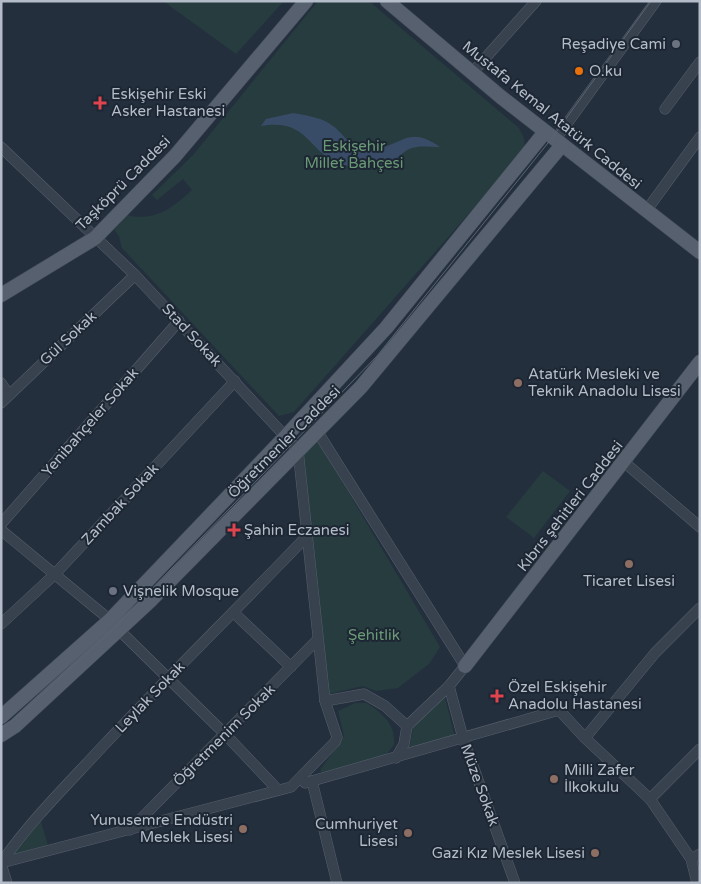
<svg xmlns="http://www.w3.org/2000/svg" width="701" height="884" font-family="'Varela Round',sans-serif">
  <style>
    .green { fill: #263c3f }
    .water { fill: #394c67 }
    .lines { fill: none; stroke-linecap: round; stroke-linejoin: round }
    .minor-casing { stroke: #565f6c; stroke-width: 11 }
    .major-casing { stroke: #414a57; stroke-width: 15 }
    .minor { stroke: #38414e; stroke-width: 10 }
    .major { stroke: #56606e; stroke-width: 14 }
    .tram { stroke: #5a6575; stroke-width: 1 }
    .worship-dot { fill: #6b7280; stroke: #1d2633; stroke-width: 2 }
    .food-dot { fill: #e8710a; stroke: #1d2633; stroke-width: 2 }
    .health-dot { fill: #e0444e; stroke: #1d2633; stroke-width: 2 }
    .education-dot { fill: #8d6e63; stroke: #1d2633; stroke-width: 2 }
    .labels { text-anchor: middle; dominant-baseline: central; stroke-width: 4; stroke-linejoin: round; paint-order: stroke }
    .poi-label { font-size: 15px; fill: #b4bcc9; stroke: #1d2633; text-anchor: start }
    .street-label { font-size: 15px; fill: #b4bcc9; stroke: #1d2633 }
    .park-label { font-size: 15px; fill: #6b9a76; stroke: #1d2633 }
  </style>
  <rect width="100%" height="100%" fill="#242f3e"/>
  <g class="green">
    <path d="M163 1H284L236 54Z"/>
    <path d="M318 1H369L519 128 524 138 525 150 294 412 279 416 122 248 119 236 114 230 127 215C155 222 172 208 192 190L183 179 157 200 152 195 193 155Z"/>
    <path d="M317 439 440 647 429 664 398 688 376 691 363 686 329 694 303 454Z"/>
    <path d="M543 471 570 491 534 538 506 517Z"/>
    <path d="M445 697 455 738 409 750 413 727Z"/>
    <path d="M355 703H366C383 713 396 725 394 745L384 757 322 773 320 770 344 736 338 711Z"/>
    <path d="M39 815 50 852 1 863Z"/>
  </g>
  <path class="water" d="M293 113C304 115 320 117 330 124 345 133 346 147 368 148 401 151 405 122 440 147 430 147 419 145 409 149 402 153 397 159 390 162 376 168 358 169 344 165 306 154 311 118 261 126L266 119Z"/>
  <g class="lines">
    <defs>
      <g id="minor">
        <path d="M472 73 536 1"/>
        <path d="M665 109 700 62"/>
        <path d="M555 140 656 1"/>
        <path d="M1 147 135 275 298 450 325 701 337 737 335 742 291 787 1 863"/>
        <path d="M646 211 700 137"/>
        <path d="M1 383 9 395"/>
        <path d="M1 403 135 275"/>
        <path d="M317 431 465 666 449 686 407 726"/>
        <path d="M624 462 700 527"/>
        <path d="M1 524 179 321"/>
        <path d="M1 530 110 620"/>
        <path d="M234 613 291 667"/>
        <path d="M1 624 54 575 235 381"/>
        <path d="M119 630 225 734 278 790"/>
        <path d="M449 686 463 738 515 883"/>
        <path d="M325 701 364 694 385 706 407 726 404 744 396 758"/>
        <path d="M585 738 655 653 700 608"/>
        <path d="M312 781 559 710 585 738 650 799 691 859 697 883"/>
        <path d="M305 783 312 781 337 883"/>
        <path d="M650 799 700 749"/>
        <path d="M130 830 317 640"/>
        <path d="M691 859 700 854"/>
        <path d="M1 863C31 820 68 784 103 746 170 675 239 607 306 537"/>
        <path d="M1 864 7 883"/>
      </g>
      <g id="major">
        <path d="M387 1 501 97 700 252"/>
        <path d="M1 295 95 238 175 156 306 1"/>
        <path d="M465 666 700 362"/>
        <path d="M1 717 110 620 285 437 386 328 545 132"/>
        <path d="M1 735 15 726 150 601 361 387 562 145"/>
      </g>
    </defs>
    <use href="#minor" class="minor-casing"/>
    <use href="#major" class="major-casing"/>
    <use href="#minor" class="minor"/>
    <use href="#major" class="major"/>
    <path class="tram" d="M1 728 20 715 113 629 377 356 552 138 651 1"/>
  </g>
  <g class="worship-dot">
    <circle cx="676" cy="44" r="5"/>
    <circle cx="113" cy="591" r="5"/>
  </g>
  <circle class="food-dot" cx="579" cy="71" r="5"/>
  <g class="health-dot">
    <path d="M97.5 95.5h5v5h5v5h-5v5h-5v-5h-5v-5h5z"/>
    <path d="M231.5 522.5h5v5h5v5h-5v5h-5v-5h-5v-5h5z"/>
    <path d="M494.5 688.5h5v5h5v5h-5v5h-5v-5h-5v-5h5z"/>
  </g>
  <g class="education-dot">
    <circle cx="518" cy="383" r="5"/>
    <circle cx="629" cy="564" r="5"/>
    <circle cx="554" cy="779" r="5"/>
    <circle cx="243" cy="829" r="5"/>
    <circle cx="408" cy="833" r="5"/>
    <circle cx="595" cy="853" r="5"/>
  </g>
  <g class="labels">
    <g class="poi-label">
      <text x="666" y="44" text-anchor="end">Reşadiye Cami</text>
      <text x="589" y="71">O.ku</text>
      <text x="111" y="94">Eskişehir Eski<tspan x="111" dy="17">Asker Hastanesi</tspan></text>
      <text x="528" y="374">Atatürk Mesleki ve<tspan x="528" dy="17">Teknik Anadolu Lisesi</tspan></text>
      <text x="244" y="530">Şahin Eczanesi</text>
      <text x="629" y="581" text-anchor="middle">Ticaret Lisesi</text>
      <text x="123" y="591">Vişnelik Mosque</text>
      <text x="508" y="687">Özel Eskişehir<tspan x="508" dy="17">Anadolu Hastanesi</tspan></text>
      <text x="564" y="770">Milli Zafer<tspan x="564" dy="17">İlkokulu</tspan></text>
      <text x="233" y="820" text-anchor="end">Yunusemre Endüstri<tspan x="233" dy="17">Meslek Lisesi</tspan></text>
      <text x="398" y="824" text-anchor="end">Cumhuriyet<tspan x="398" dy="17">Lisesi</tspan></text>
      <text x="585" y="853" text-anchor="end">Gazi Kız Meslek Lisesi</text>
    </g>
    <g class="street-label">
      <text transform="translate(552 115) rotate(39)">Mustafa Kemal Atatürk Caddesi</text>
      <text transform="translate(123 183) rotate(-45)">Taşköprü Caddesi</text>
      <text transform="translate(192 335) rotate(47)">Stad Sokak</text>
      <text transform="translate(68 338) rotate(-43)">Gül Sokak</text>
      <text transform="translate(90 422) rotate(-49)">Yenibahçeler Sokak</text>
      <text transform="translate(284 442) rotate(-45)">Öğretmenler Caddesi</text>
      <text transform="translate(120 504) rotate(-47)">Zambak Sokak</text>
      <text transform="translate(570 506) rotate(-52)">Kıbrıs şehitleri Caddesi</text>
      <text transform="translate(150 697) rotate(-46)">Leylak Sokak</text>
      <text transform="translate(224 735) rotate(-45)">Öğretmenim Sokak</text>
      <text transform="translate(480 785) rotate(70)">Müze Sokak</text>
    </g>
    <g class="park-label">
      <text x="354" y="146">Eskişehir<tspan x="354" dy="17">Millet Bahçesi</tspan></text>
      <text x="374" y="635">Şehitlik</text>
    </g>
  </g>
  <rect width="701" height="884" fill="none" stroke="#b4bcc9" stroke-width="5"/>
</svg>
